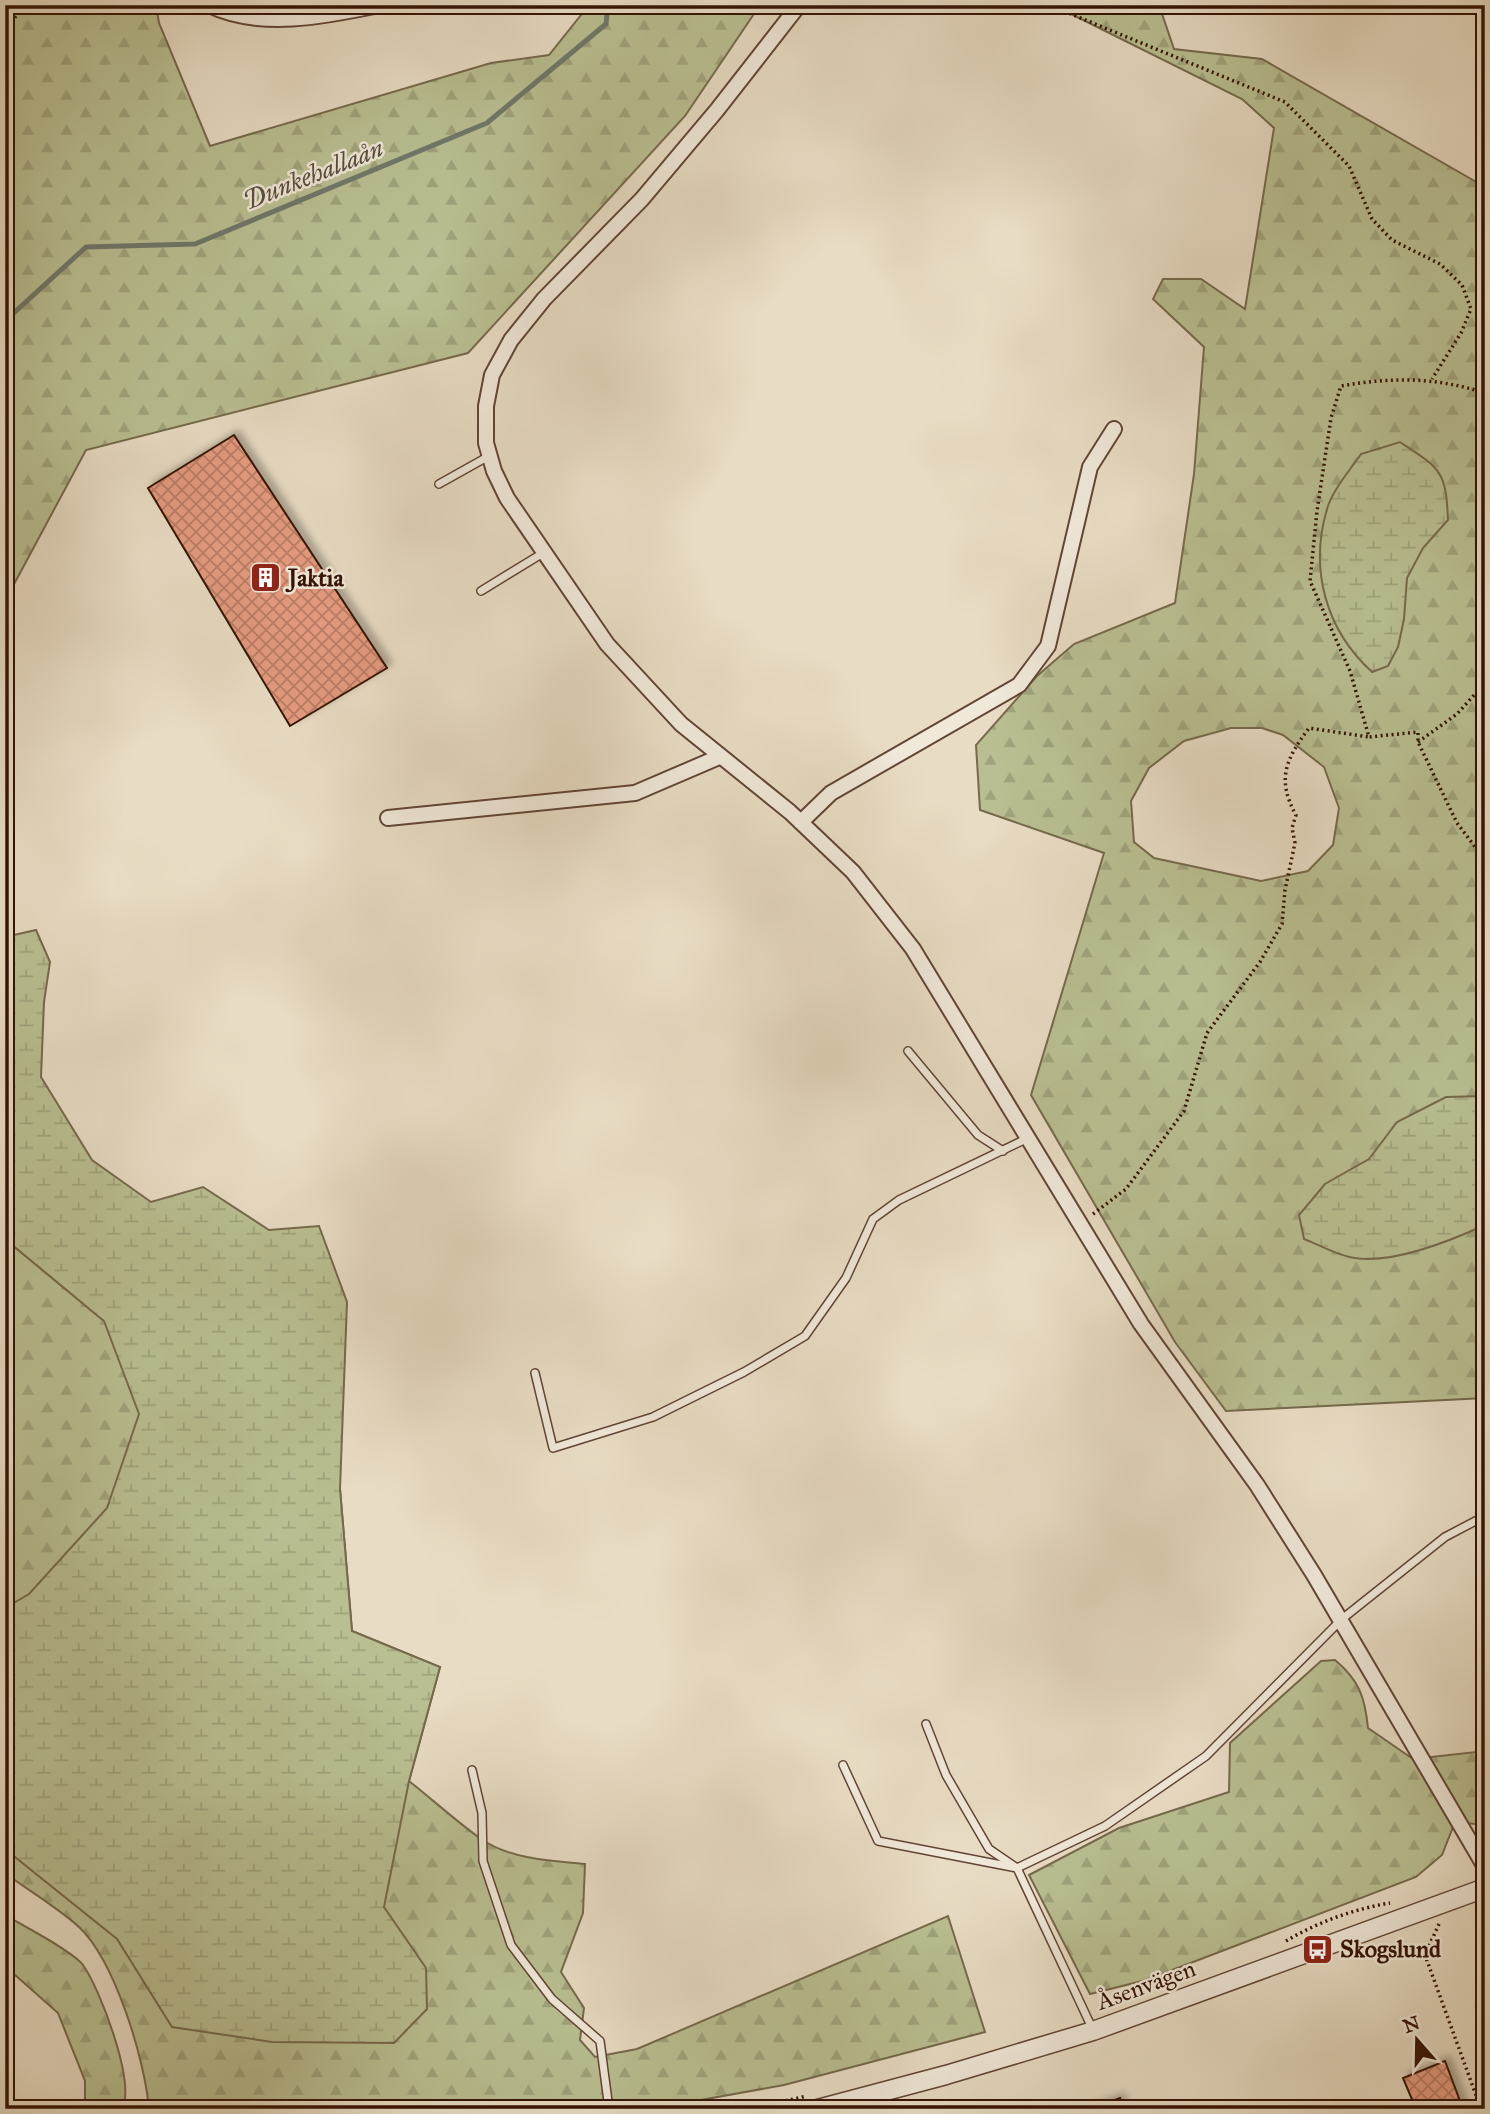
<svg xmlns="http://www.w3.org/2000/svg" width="1490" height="2114" font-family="'IM FELL Great Primer',serif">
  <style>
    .forest { fill: url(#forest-firs); stroke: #76694c; stroke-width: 2; fill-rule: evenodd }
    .wetland { fill: url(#wetland-marsh); stroke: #76694c; stroke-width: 2 }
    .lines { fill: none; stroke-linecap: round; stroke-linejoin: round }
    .stream { stroke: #70786b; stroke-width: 5 }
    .building { fill: url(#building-cross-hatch); stroke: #341305; stroke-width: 2; filter: url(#shadow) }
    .service-casing { stroke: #614535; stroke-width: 10 }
    .minor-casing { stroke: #614535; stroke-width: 18 }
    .tertiary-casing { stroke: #614535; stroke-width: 21 }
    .path { stroke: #341305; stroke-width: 3.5; stroke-dasharray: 2 3.5; stroke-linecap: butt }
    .service { stroke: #f0e8d9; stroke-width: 7 }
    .minor { stroke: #f0e8d9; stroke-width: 14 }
    .tertiary { stroke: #f0e8d9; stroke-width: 18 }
    .labels { text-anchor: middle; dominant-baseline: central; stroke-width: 5; stroke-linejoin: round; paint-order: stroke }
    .poi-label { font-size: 24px; font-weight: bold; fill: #341305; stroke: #f0e8d9; text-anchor: start }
    .street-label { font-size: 24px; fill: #341305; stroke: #f0e8d9 }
    .water-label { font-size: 26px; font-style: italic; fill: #574e40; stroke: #f0e8d9 }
  </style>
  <defs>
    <pattern id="forest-firs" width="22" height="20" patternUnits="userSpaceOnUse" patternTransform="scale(1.75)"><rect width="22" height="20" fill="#b9bf92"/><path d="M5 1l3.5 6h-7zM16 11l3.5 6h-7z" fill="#a0a37c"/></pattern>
    <pattern id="wetland-marsh" width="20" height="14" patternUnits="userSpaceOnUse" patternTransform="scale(1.75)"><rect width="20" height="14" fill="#b9bf92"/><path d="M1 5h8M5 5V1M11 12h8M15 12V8" fill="none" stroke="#a0a37c"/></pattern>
    <pattern id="building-cross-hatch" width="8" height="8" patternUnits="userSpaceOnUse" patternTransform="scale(1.75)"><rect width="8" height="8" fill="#e49a7f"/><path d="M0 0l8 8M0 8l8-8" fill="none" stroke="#ba7c66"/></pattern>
    <filter id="shadow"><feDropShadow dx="5" dy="-5" stdDeviation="3.5" flood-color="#0004"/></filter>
  </defs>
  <rect width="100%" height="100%" fill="#e8dcc4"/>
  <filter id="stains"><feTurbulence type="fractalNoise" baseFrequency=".00286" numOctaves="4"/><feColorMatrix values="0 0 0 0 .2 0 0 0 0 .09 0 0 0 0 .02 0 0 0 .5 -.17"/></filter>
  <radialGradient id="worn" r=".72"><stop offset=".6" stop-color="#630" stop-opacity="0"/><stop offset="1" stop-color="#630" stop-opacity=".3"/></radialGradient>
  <g class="forest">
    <path d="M5 5H156L159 23 210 146 491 63 549 55 589 5H760L685 116 468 353 86 450 5 601Z"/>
    <path d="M1053 5H1159L1174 49 1262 59 1485 187V1398L1226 1411 1175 1342 1031 1095 1104 853 980 810 976 745 1037 676 1074 644 1175 603 1194 474 1204 347 1153 299 1163 279H1201L1245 309 1274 128 1242 99ZM1231 728H1262L1283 735 1324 767 1339 808 1333 845 1308 871 1261 881 1154 858 1134 842 1131 801 1149 768 1184 741Z"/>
    <path d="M5 1239 104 1321 340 1489 352 1631 440 1667 409 1781C433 1800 456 1821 481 1839 510 1859 551 1861 585 1864L583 1913 561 1972 584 2008 580 2040 595 2057 637 2049 948 1916 985 2032 784 2085 651 2109H149C145 2060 115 1961 79 1927 57 1907 29 1891 5 1873Z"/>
    <path d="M1335 1660C1359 1680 1365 1697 1368 1728L1413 1759 1485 1751V1825L1455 1822 1442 1855 1416 1877 1146 1980 1090 1994 1029 1875 1119 1828 1229 1792 1230 1743 1321 1661Z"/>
    <path d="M5 1915C22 1925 74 1952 83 1965 100 1989 136 2083 122 2109H85V2081L58 2013 5 1966Z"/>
  </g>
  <g class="wetland">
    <path d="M1400 442C1441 469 1446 471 1448 520L1423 548 1407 578 1404 619 1398 647 1388 666 1372 672C1326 630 1309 570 1327 509 1332 491 1350 470 1361 454Z"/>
    <path d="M36 930 50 962 44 1002 41 1077 92 1160 151 1202 203 1187 269 1230 319 1226 347 1302 340 1489 352 1631 440 1667 409 1781 384 1907 426 1968 427 2009 394 2043 272 2042 172 2027 117 1939 5 1849V1608L29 1594 107 1508 139 1414 104 1321 5 1239V937Z"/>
    <path d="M1485 1096V1225C1450 1241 1394 1264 1355 1258 1338 1256 1320 1245 1304 1239L1299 1215 1325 1184 1369 1159 1397 1122 1446 1097Z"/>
  </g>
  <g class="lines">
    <path class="stream" d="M5 321 86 247 195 244 487 123 606 24 608 5"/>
  </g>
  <g class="building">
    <path d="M234 435 387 668 290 726 148 488Z"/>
    <path d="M1485 2005V2032L1476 2008Z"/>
    <path d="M1445 2061 1463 2109H1416L1403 2078Z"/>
    <path d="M1120 2098 1123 2109H1089Z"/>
  </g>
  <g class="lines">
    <defs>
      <g id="service">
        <path d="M439 484 489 456"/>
        <path d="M481 591 543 553"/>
        <path d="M908 1051 978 1135 1003 1151"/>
        <path d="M535 1373 553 1448 653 1417 744 1372 805 1336 846 1278 873 1219 899 1200 1028 1138"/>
        <path d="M926 1724 946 1775 989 1849 1017 1868 1105 1826 1206 1756 1342 1619 1445 1537 1485 1516"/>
        <path d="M843 1765 878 1841 1017 1868 1093 2030"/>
        <path d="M472 1770 482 1813 483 1861 511 1945 552 1999 600 2041 609 2109"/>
      </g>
      <g id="minor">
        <path d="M209 5C260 30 326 16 379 5"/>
        <path d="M799 5 717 110 642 199 544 299 511 340 492 375 486 406V443L494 471 507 498 607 644 681 724 790 812 853 872 913 949 1141 1324 1257 1485 1314 1575 1485 1867"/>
        <path d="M388 818 635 793 719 757"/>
        <path d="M801 822 831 793 1019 685 1048 646 1090 467 1114 429"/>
      </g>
      <path id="tertiary" d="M818 2109 946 2075 1093 2031 1485 1888"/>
    </defs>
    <use href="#service" class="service-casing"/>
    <use href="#minor" class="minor-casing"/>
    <use href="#tertiary" class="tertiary-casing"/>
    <g class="path">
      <path d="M1049 5 1285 102 1349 166 1372 219 1392 240 1440 264 1462 285 1471 309 1461 333 1432 379"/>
      <path d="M5 31 24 5"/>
      <path d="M1485 393C1435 377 1392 377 1341 386L1331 418 1317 511 1310 581 1350 671 1369 737 1418 732V742L1457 823 1485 860"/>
      <path d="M1418 742 1457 714 1485 683"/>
      <path d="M1093 1214 1126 1189 1184 1111 1207 1033 1260 962 1282 924 1285 890 1295 843 1292 828 1296 815C1276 779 1286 759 1309 728L1369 737"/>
      <path d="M1439 1924 1425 1955 1481 2109"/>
      <path d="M1286 1941C1318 1922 1354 1909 1390 1903"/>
      <path d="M748 2109 807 2096"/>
    </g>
    <use href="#service" class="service"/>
    <use href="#minor" class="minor"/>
    <use href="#tertiary" class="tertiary"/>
  </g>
  <defs>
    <symbol id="building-square" viewBox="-11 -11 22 22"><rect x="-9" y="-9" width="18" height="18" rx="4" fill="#8f2418" stroke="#f0e8d9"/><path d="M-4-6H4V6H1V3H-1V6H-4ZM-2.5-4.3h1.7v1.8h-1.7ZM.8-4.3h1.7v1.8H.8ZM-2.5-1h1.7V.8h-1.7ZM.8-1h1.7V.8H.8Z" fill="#fff"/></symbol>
    <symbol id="bus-square" viewBox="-11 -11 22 22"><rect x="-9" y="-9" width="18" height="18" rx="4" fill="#8f2418" stroke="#f0e8d9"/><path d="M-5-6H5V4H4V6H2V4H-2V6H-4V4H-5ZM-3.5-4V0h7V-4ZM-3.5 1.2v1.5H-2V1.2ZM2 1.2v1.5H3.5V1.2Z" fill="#fff"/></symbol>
  </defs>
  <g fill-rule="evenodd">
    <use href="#building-square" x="248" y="560" width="35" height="35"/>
    <use href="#bus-square" x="1300" y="1932" width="35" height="35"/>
  </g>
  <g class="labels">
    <g class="poi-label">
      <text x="288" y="578">Jaktia</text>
      <text x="1340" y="1949">Skogslund</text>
    </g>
    <g class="street-label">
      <text transform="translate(1146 1985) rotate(-20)">Åsenvägen</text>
    </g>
    <g class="water-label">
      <text transform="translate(313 174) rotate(-22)">Dunkehallaån</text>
    </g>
  </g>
  <rect width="1490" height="2114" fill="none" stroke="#e8dcc4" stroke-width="28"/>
  <rect x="7" y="7" width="1476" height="2100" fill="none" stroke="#341305" stroke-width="3.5"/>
  <rect x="14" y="14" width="1462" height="2086" fill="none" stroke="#341305" stroke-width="2"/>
  <g transform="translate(1417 2040) rotate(340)" stroke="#f0e8d9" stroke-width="5" paint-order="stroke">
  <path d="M0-5L12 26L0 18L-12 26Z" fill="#341305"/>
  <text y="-10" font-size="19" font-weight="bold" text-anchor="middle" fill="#341305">N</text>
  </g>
  <rect width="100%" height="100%" filter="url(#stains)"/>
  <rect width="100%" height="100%" fill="url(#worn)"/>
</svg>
